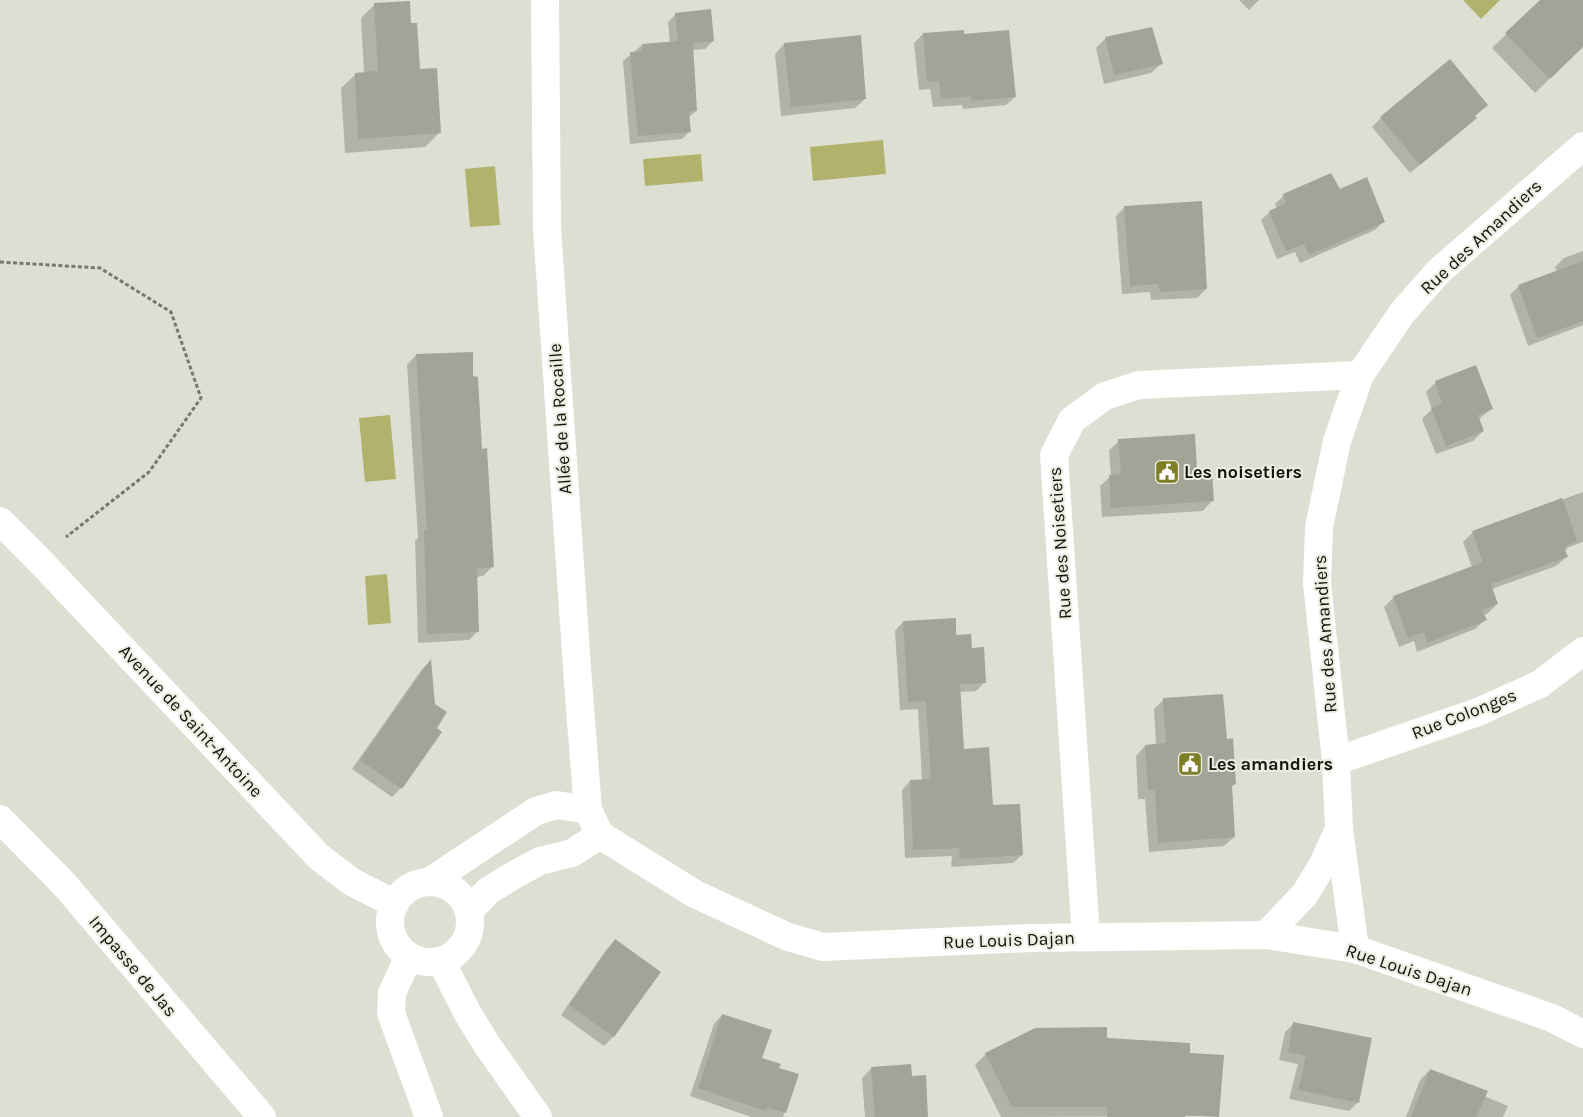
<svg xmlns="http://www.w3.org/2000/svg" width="1583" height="1117" font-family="Karla,sans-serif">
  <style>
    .water { fill: #b1b36d }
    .shadow { fill: #0003 }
    .building { fill: #a3a498 }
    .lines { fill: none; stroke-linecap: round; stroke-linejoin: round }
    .path { stroke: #77786f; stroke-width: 3; stroke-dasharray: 4 2.5; stroke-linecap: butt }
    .minor { stroke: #fff; stroke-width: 28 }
    .labels { text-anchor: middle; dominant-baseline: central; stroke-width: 4; stroke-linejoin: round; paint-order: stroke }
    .street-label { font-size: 18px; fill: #12130e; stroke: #ecece0 }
    .poi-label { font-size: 18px; font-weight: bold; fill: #12130e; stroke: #ecece0; text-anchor: start }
  </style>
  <rect width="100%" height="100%" fill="#dedfd3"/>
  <g class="water">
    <path d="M1463 0H1500L1481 19Z"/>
    <path d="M883 140 886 174 813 181 810 147Z"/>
    <path d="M701 154 703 181 645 186 643 159Z"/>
    <path d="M495 166 500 225 470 227 465 169Z"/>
    <path d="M390 415 396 479 365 482 359 418Z"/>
    <path d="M387 574 391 623 368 625 365 576Z"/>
  </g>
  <g class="shadow">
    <path d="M1239 0H1259L1249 10Z"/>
    <path d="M1541 0H1583V46L1535 93 1492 48Z"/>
    <path d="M375 4 419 70 439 133 425 147 345 153 341 88 356 74 364 73 361 18Z"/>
    <path d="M676 14 713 41 705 49 692 50 696 111 688 118 690 131 682 139 630 144 623 61 642 45 670 43 668 22Z"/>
    <path d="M923 34 963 36 1015 97 1006 105 963 109 962 105 933 107 930 89 919 90 914 43Z"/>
    <path d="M1106 38 1161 64 1151 73 1104 84 1096 48Z"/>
    <path d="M784 44 865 99 855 108 781 116 775 54Z"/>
    <path d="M1381 118 1466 127 1410 173 1372 127Z"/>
    <path d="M1339 190 1383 222 1375 230 1300 263 1295 252 1277 259 1261 220 1270 212 1277 208 1275 204 1284 195Z"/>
    <path d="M1125 207 1206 289 1197 298 1151 300 1150 292 1122 294 1116 216Z"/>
    <path d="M1583 251V325L1528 346 1510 295 1519 286 1557 272 1555 267 1564 258Z"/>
    <path d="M416 355 472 377 481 450 492 567 483 576 476 577 478 631 469 640 418 643 415 541 418 538 407 365Z"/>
    <path d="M1436 382 1491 409 1478 420 1483 431 1473 441 1436 454 1422 419 1432 409 1426 392Z"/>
    <path d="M1119 441 1196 471 1212 501 1203 511 1102 517 1100 486 1111 476 1109 450Z"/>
    <path d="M1583 492V542L1569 547 1564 551 1566 557 1556 566 1492 589 1497 604 1487 614 1483 615 1485 620 1475 629 1417 652 1414 641 1399 647 1384 607 1394 597 1472 567 1463 542 1473 532Z"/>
    <path d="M903 622 955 636 971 650 985 682 976 691 959 692 963 750 992 806 1022 855 1013 863 951 867 952 856 905 858 902 790 910 781 922 780 918 709 900 710 895 631Z"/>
    <path d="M430 661 401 788 392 797 352 769 422 669Z"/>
    <path d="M1164 699 1235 784 1230 788 1234 837 1224 846 1149 852 1145 799H1138L1136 756 1145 746 1156 745 1154 709Z"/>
    <path d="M615 941 614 1036 604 1046 561 1015 606 950Z"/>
    <path d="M722 1015 761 1059 778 1069 798 1075 783 1117H751L690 1096 714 1024Z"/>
    <path d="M1294 1023 1358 1102 1349 1111 1289 1099 1298 1064 1279 1060 1285 1032Z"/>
    <path d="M986 1054H1189L1218 1116 1001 1117 975 1065Z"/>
    <path d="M872 1068 911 1077 927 1117H865L862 1078Z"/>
    <path d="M1430 1070 1484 1096 1508 1106 1503 1117H1406L1420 1080Z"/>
  </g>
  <g class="building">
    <path d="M1540 0H1583V47L1550 79 1505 33Z"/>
    <path d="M410 1 411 23H417L420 69 437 68 441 133 358 139 355 73 378 71 374 3Z"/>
    <path d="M711 9 714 41 693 43 697 111 689 112 691 132 638 136 630 52 643 51 642 44 678 41 675 13Z"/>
    <path d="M1152 27 1163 64 1114 75 1105 37Z"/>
    <path d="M964 30V34L1009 30 1016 97 971 101V96L941 99 939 81 927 82 923 33Z"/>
    <path d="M861 35 866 99 791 107 784 43Z"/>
    <path d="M1450 59 1488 105 1475 116 1477 118 1420 165 1380 117Z"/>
    <path d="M1331 173 1340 189 1367 177 1385 222 1309 255 1304 244 1286 251 1269 211 1286 203 1283 194Z"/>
    <path d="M1202 201 1207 289 1160 292 1158 284 1130 286 1124 206Z"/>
    <path d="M1583 261V321L1537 338 1518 285Z"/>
    <path d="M473 352V376L478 377 482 449 487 448 494 567 477 569 479 632 427 634 424 530H427L416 354Z"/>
    <path d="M1476 365 1493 409 1478 415 1484 431 1446 446 1431 408 1442 404 1435 381Z"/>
    <path d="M1195 434 1197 470 1212 469 1214 501 1111 508 1109 475 1121 474 1118 439Z"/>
    <path d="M1562 498 1577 541 1564 547 1568 557 1491 584 1498 604 1482 610 1487 620 1427 643 1424 632 1408 638 1393 596 1483 562 1472 531Z"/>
    <path d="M956 618V635L971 634 972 648 984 647 986 683 960 684 964 749 989 747 993 805 1020 804 1023 855 959 859 960 848 913 850 910 780 931 779 926 701 908 702 903 621Z"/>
    <path d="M431 659 435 704 447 712 437 728 442 732 402 789 360 760Z"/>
    <path d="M1223 694 1227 739 1233 738 1236 784 1232 785 1235 837 1158 843 1155 789 1148 790 1145 745 1166 743 1163 698Z"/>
    <path d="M615 939 661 972 614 1037 569 1005Z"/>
    <path d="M722 1014 772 1030 762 1058 781 1064 779 1068 799 1074 786 1113 767 1107 766 1111 698 1088Z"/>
    <path d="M1293 1022 1372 1038 1359 1103 1298 1090 1306 1056 1288 1052Z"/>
    <path d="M1107 1027V1038L1190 1043V1053L1224 1055 1219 1117 1185 1115V1117H1107V1107H1012L985 1053 1035 1028Z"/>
    <path d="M911 1064 912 1076 926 1075 928 1117H875L871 1067Z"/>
    <path d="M1430 1069 1488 1091 1476 1117H1411Z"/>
  </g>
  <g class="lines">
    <path class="path" d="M0 262 100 268 171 312 201 398 149 472 66 537"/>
    <g class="minor">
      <path d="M545 0 547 228 578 682 588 810 600 835"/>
      <path d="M0 521 38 559 319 857 352 882 395 904"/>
      <path d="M1336 761 1478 712 1540 684 1583 651"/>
      <path d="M0 819 64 884 262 1117"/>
      <path d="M600 835 695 894 788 937 823 947 1031 938 1266 935 1355 949 1552 1018 1583 1034"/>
      <path d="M429 882 536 811 557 805 588 810"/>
      <circle cx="430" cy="922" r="40"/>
      <path d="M469 911 488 891 514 875 540 861 572 853 600 835"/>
      <path d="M1266 935 1305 894 1322 866 1339 829"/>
      <path d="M1086 937 1054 455 1072 420 1105 396 1139 385 1360 375"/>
      <path d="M1355 949 1339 829 1336 761 1317 583 1319 527 1337 441 1360 375 1402 313 1439 271 1583 146"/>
      <path d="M409 956 392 993 391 1013 429 1117"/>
      <path d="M441 961 468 1014 487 1045 538 1117"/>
    </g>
  </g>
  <defs>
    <symbol id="civic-square" viewBox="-11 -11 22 22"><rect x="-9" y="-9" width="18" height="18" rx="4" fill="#7d7e27" stroke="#ecece0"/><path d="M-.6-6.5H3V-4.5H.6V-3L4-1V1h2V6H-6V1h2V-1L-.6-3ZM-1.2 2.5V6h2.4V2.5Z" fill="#fff"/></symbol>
  </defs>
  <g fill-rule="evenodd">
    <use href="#civic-square" x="1153" y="458" width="28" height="28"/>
    <use href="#civic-square" x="1176" y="750" width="28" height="28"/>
  </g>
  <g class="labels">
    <g class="street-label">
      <text transform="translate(1481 237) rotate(-43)">Rue des Amandiers</text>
      <text transform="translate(560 419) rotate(-94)">Allée de la Rocaille</text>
      <text transform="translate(1060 543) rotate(-94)">Rue des Noisetiers</text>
      <text transform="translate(1325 634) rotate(-94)">Rue des Amandiers</text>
      <text transform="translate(1464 714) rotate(-21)">Rue Colonges</text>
      <text transform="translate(191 721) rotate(47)">Avenue de Saint-Antoine</text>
      <text transform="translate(1009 940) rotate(-2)">Rue Louis Dajan</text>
      <text transform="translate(133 966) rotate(50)">Impasse de Jas</text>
      <text transform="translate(1409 970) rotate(18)">Rue Louis Dajan</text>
    </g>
    <g class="poi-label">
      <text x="1184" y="472">Les noisetiers</text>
      <text x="1208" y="764">Les amandiers</text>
    </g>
  </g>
</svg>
